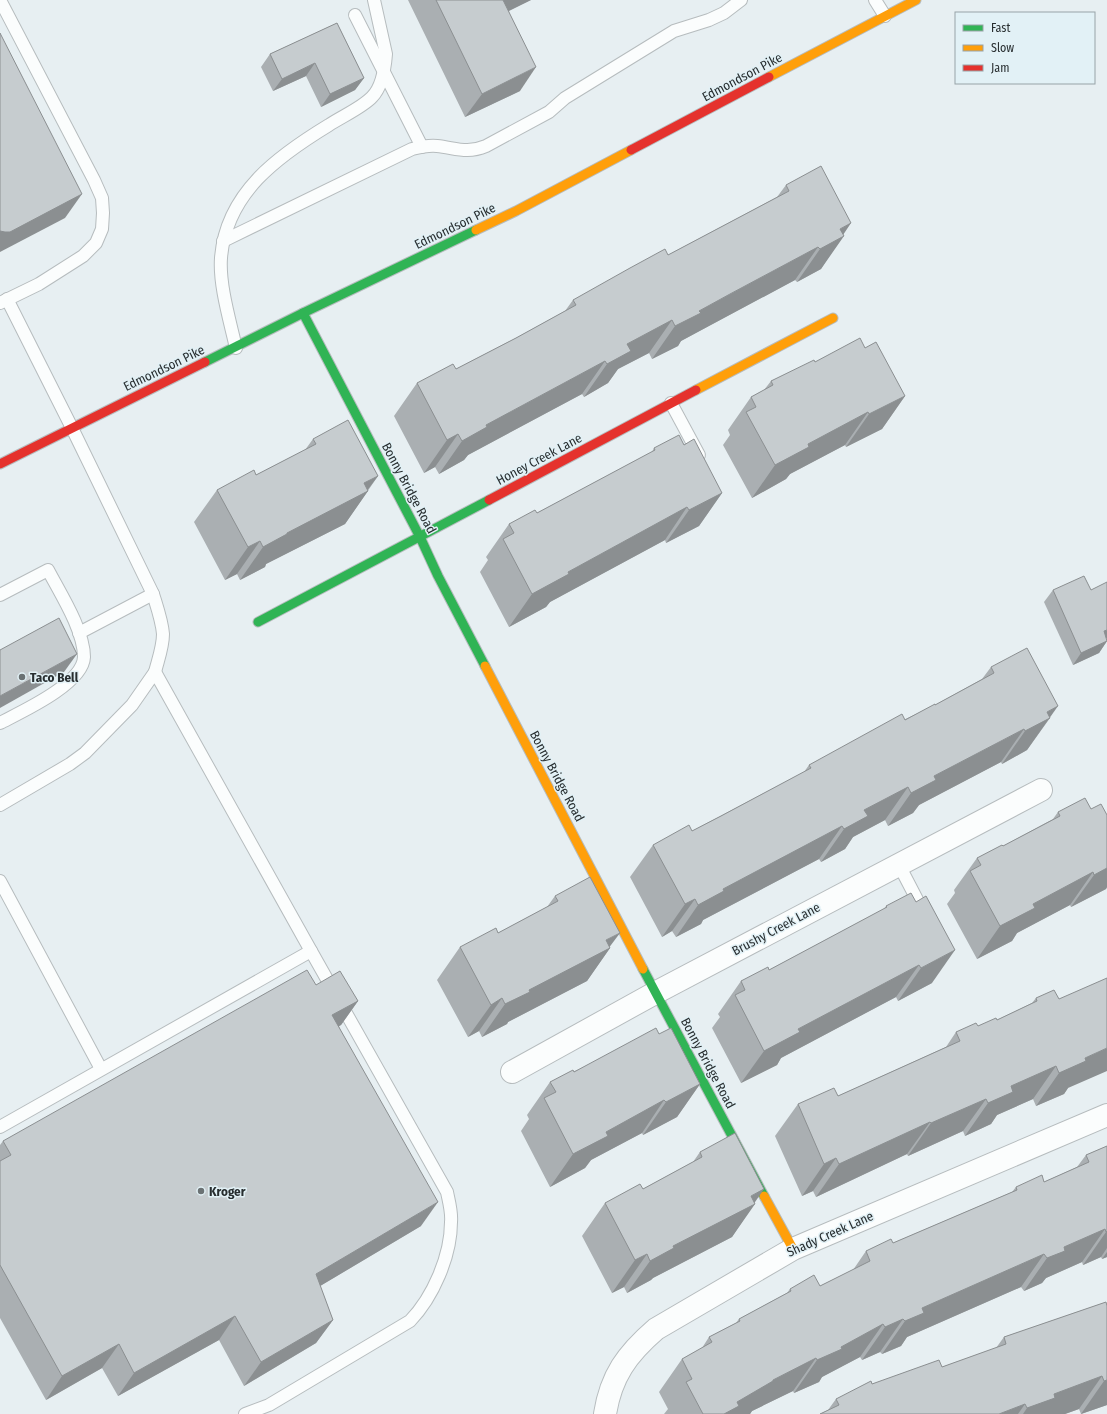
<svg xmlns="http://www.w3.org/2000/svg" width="1107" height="1414" font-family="'Fira Sans Condensed',sans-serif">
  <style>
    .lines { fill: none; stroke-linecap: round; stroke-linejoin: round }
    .lane-casing { stroke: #b6bcbe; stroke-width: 14 }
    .street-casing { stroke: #b6bcbe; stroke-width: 24 }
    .fast-casing { stroke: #b6bcbe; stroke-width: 11 }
    .slow-casing { stroke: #b6bcbe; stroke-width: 11 }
    .jam-casing { stroke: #b6bcbe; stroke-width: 11 }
    .lane { stroke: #fbfdfd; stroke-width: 12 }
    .street { stroke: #fbfdfd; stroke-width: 22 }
    .fast { stroke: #30b455; stroke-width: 9 }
    .slow { stroke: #ff9f0a; stroke-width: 9 }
    .jam { stroke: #e5322d; stroke-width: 9 }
    .wall { fill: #aaafb2 }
    .shaded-wall { fill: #8b8f91 }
    .building { fill: #c6cccf; stroke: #8b8f91 }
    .poi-dot { fill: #6b7274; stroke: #e2f1f6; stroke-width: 1.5 }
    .labels { text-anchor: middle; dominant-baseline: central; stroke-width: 3; stroke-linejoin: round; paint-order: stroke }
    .street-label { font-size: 13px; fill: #282e30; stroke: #e2f1f6 }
    .poi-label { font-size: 13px; font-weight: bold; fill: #282e30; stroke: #e2f1f6; text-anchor: start }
  </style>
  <rect width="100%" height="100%" fill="#e7eff2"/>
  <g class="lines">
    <defs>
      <g id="lane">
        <path d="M875 0 885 16"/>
        <path d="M355 15 422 147"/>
        <path d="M223 241 412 149C420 147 428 145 437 146 456 148 467 154 486 146L549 112 565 98 674 31 709 20 724 13 741 0"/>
        <path d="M7 299 72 428 153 594 79 633"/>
        <path d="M0 303 39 284 83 256 96 243 102 229 103 213 102 198 94 180 0 0"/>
        <path d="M236 348C230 321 219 285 221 258 226 193 278 156 329 125 341 117 363 107 372 97 382 87 385 67 386 54L374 0"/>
        <path d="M671 403 699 455"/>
        <path d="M153 594C157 607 162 621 163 634 163 647 158 660 155 672"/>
        <path d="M0 595 48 570C60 593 84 630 84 657 83 684 21 712 0 723"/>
        <path d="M0 805 70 764 85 753 132 705 155 672 311 951"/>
        <path d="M899 865 925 915"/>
        <path d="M0 881 101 1069"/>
        <path d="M0 1127 311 951 447 1192C449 1202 452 1212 451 1222 451 1256 433 1297 410 1321L269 1405 245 1414"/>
      </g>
      <g id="street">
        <path d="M512 1072 655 993 1041 790"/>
        <path d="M605 1414C611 1376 627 1354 656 1329L793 1249 1107 1115"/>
      </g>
      <g id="fast">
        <path d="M303 313 420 537 438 576 485 666"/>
        <path d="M205 362 303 313 476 230"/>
        <path d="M258 622 489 500"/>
        <path d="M643 969 764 1196"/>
      </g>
      <g id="slow">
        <path d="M769 77 916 0"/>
        <path d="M476 230 516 211 631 150"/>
        <path d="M696 390 833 318"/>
        <path d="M485 666 643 969"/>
        <path d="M764 1196 793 1249"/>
      </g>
      <g id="jam">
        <path d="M631 150 769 77"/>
        <path d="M0 464 205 362"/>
        <path d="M489 500 696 390"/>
      </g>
    </defs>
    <use href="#lane" class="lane-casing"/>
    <use href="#street" class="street-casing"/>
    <use href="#fast" class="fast-casing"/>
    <use href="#slow" class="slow-casing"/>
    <use href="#jam" class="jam-casing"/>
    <use href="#lane" class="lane"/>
    <use href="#street" class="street"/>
    <use href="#fast" class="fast"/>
    <use href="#slow" class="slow"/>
    <use href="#jam" class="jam"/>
  </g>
  <g class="wall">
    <path d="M408 0H531L509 11 520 91 465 117Z"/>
    <path d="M337 23 364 78 355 90 321 107 306 76 273 91 261 67 270 54Z"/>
    <path d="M786 185 843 234 821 269 797 282 795 280 707 327 681 341 678 346 652 359 649 353 618 369 608 383 584 397 582 394 468 455 464 460 439 474 435 467 424 473 394 416 417 383 456 369 516 338 565 311 573 300 668 255 777 197Z"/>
    <path d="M865 348 905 396 882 429 846 447 845 445 790 474 786 479 752 498 723 445 730 435 728 430 751 397 764 390 771 381 815 362Z"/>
    <path d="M313 439 378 476 345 524 266 564 265 567 240 580 237 574 225 580 194 522 217 490 256 475 305 450Z"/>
    <path d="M684 445 722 493 699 526 666 543 665 540 550 602 546 607 509 627 480 572 488 560 486 557 509 524 537 513 652 452 654 448Z"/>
    <path d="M1053 590H1091L1107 639V641L1099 653 1073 665 1044 602Z"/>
    <path d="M991 667 1050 718 1027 750 1002 764 1001 762 919 805 913 813 888 826 885 820 853 837 845 849 821 862 819 859 703 920 701 924 676 937 672 931 662 937 630 877 653 845 692 831 804 772 809 765 935 705 982 679Z"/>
    <path d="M1091 809 1107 815V887L1106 889 1071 907 1070 905 1017 933 1012 941 977 959 947 904 955 893 954 890 977 858 1003 846 1053 819 1058 812Z"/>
    <path d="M555 896 610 948 587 981 508 1022 507 1024 482 1037 479 1031 468 1037 437 980 460 947 498 933 547 907Z"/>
    <path d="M886 906 932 983 898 1001 896 997 781 1058 777 1065 741 1083 712 1028 720 1017 718 1014 741 981 769 970 884 909Z"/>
    <path d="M316 985 358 1001 341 1025 339 1026 421 1226 320 1286 333 1320 316 1343 244 1386 219 1340 118 1396 102 1368 46 1400 0 1318V1145L3 1141Z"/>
    <path d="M1036 998 1068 1088 1064 1094 1036 1106 1033 1099 997 1115 991 1124 965 1136 963 1131 908 1156 907 1154 816 1197 813 1191 802 1196 775 1136 798 1104 838 1096 946 1047 956 1032 978 1026 997 1020 1032 1003Z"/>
    <path d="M659 1034 700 1084 677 1117 643 1135 642 1133 591 1160 585 1168 550 1187 521 1131 529 1119 527 1115 550 1082Z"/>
    <path d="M1107 1146V1257L1102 1259 1101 1257 1083 1265 1082 1262 1046 1278 1042 1283 1024 1291 1021 1287 907 1337 901 1346 882 1354 880 1352 862 1360 860 1357 822 1377 819 1382 794 1393 793 1391 752 1411 750 1414H664L668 1409 659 1392 682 1359 702 1348 709 1337 736 1323 739 1319 787 1293 790 1289 820 1286 853 1270 866 1251 893 1243 1012 1192 1016 1187 1044 1182 1077 1167 1086 1155Z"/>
    <path d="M700 1152 755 1202 732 1237 653 1278 651 1280 627 1293 624 1287 612 1293 582 1236 605 1203 643 1189 693 1162Z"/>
    <path d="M1106 1302 1107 1405 1081 1414 1079 1409 1065 1414H820L828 1410 836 1399 872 1384 942 1367 996 1348 1004 1337Z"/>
  </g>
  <g class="shaded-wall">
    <path d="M501 0H531L486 22Z"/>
    <path d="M315 63 306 76 273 91 282 79Z"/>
    <path d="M536 67 520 91 465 117 482 94Z"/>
    <path d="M364 78 355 90 321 107 330 94Z"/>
    <path d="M82 194 65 218 0 252V231Z"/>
    <path d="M851 223 841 238 844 236 821 269 797 282 820 249 840 229Z"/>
    <path d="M818 247 795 280 681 341 678 346 652 359 675 326 699 311Z"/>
    <path d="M672 320 649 353 618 369 608 383 584 397 607 364 627 344Z"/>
    <path d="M605 361 582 394 468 455 464 460 439 474 462 441 486 425Z"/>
    <path d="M905 396 882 429 846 447 869 414Z"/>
    <path d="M868 412 845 445 790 474 786 479 752 498 775 465 808 444Z"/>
    <path d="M458 434 435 467 424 473 447 440Z"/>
    <path d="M378 476 366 492 368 491 345 524 266 564 265 567 240 580 263 547 287 533 364 483Z"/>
    <path d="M722 493 699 526 666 543 689 510Z"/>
    <path d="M687 507 665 540 550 602 546 607 509 627 532 594 568 572Z"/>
    <path d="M260 541 237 574 225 580 248 547Z"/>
    <path d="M1107 630V638L1095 644 1104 631Z"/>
    <path d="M1107 641 1099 653 1073 665 1081 653Z"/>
    <path d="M77 654 64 672 0 708V696Z"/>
    <path d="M1058 706 1027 750 1002 764 1025 731 1047 712Z"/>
    <path d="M1024 729 1001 762 919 805 913 813 888 826 911 793 934 776Z"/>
    <path d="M908 787 885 820 853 837 845 849 821 862 844 829 864 810Z"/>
    <path d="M842 826 819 859 703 920 701 924 676 937 698 905 723 889Z"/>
    <path d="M1107 868V887L1106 889 1071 907 1094 875Z"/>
    <path d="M1093 872 1070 905 1017 933 1012 941 977 959 1000 926 1033 904Z"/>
    <path d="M695 899 672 931 662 937 685 904Z"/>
    <path d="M620 933 608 949 610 948 587 981 508 1022 507 1024 482 1037 505 1004 529 990 606 940Z"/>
    <path d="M955 950 932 983 898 1001 921 968Z"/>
    <path d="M919 965 896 997 781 1058 777 1065 741 1083 764 1051 798 1029Z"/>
    <path d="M502 998 479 1031 468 1037 491 1005Z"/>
    <path d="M358 1001 341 1025 316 1039 332 1015Z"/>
    <path d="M1107 1048V1071L1068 1088 1064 1094 1036 1106 1059 1073 1085 1058Z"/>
    <path d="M1056 1066 1033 1099 997 1115 991 1124 965 1136 988 1103 1011 1086Z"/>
    <path d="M700 1084 677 1117 643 1135 666 1102Z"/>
    <path d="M986 1099 963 1131 908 1156 931 1123Z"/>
    <path d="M664 1100 642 1133 591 1160 585 1168 550 1187 573 1154 606 1132Z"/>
    <path d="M930 1122 907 1154 816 1197 839 1164Z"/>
    <path d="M836 1158 813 1191 802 1196 824 1164Z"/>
    <path d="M764 1189 753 1205 755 1204 732 1237 653 1278 651 1280 627 1293 650 1261 673 1246 751 1196Z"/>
    <path d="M438 1202 421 1226 300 1298 316 1274Z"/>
    <path d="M1105 1229 1082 1262 1046 1278 1042 1283 1024 1291 1047 1258 1064 1247Z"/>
    <path d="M1107 1231V1248L1101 1257 1083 1265 1106 1232Z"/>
    <path d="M1107 1252V1257L1102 1259Z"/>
    <path d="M647 1254 624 1287 612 1293 635 1260Z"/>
    <path d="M1044 1254 1021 1287 907 1337 901 1346 882 1354 905 1321 922 1308Z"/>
    <path d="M235 1316 219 1340 118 1396 134 1373Z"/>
    <path d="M903 1319 880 1352 862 1360 885 1327Z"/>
    <path d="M333 1320 316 1343 244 1386 261 1362Z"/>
    <path d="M883 1324 860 1357 822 1377 819 1382 794 1393 817 1360Z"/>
    <path d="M119 1344 102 1368 46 1400 62 1376Z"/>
    <path d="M816 1358 793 1391 752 1411 750 1414H724L737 1402 773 1380Z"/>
    <path d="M1102 1376 1079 1409 1065 1414H1023L1027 1408 1054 1394Z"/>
    <path d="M1107 1380V1405L1081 1414 1104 1381Z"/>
    <path d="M1025 1404 1018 1414H999Z"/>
  </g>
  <g class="building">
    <path d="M436 0H503L536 67 482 94Z"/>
    <path d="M337 23 364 78 330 94 315 63 282 79 270 54Z"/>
    <path d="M0 33 82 194 10 232H5L0 231Z"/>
    <path d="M821 166 851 223 840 229 844 236 820 249 818 247 730 294 699 311 701 313 675 326 672 320 627 344 631 351 607 364 605 361 486 425 487 427 462 441 458 434 447 440 417 383 453 364 456 369 516 338 576 305 573 300 630 268 665 249 668 255 789 191 786 185Z"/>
    <path d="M860 338 865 348 876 342 905 396 869 414 868 412 808 444 809 447 775 465 746 412 756 407 751 397 773 385 771 381 814 360 815 362Z"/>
    <path d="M348 420 378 476 364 483 368 491 287 533V534L263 547 260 541 248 547 217 490 254 470 256 475 316 444 313 439Z"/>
    <path d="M679 435 684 445 694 439 722 493 689 510 687 507 568 572 569 574 532 594 503 539 514 533 509 524 535 510 537 513 655 450 654 448Z"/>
    <path d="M1084 576 1091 590 1107 582V630L1104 631 1107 641 1081 653 1053 590Z"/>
    <path d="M59 618 77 654 0 696V650Z"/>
    <path d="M1027 648 1058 706 1047 712 1050 718 1025 731 1024 729 934 776 936 780 911 793 908 787 864 810 868 816 844 829 842 826 723 889 724 891 698 905 695 899 685 904 653 845 689 825 692 831 721 816 811 768 809 765 902 714 905 720 935 704V705L994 673 991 667Z"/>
    <path d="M1085 798 1091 809 1101 804 1107 815V868L1094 875 1093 872 1033 904 1035 908 1000 926 970 871 981 865 977 858 1002 845 1003 846 1060 816 1058 812Z"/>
    <path d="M590 877 620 933 606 940 610 948 529 990 530 992 505 1004 502 998 491 1005 460 947 496 928 498 933 558 901 555 896Z"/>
    <path d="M911 893 916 902 926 896 955 950 921 968 919 965 798 1029 800 1032 764 1051 735 995 745 990 741 981 768 967 769 970 887 907 886 906Z"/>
    <path d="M307 970 316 985 340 971 358 1001 332 1015 438 1202 316 1274 333 1320 261 1362 235 1316 134 1373 119 1344 62 1376 0 1265V1161L11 1155 3 1141Z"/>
    <path d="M1107 978V1048L1085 1058 1086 1061 1059 1073 1056 1066 1011 1086 1013 1092 988 1103 986 1099 931 1123 930 1122 839 1164 836 1158 824 1164 798 1104 834 1088 838 1096 960 1041 956 1032 976 1023 978 1026 996 1018 997 1020 1037 1001 1036 998 1054 990 1059 999Z"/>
    <path d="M656 1028 659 1034 671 1028 700 1084 666 1102 664 1100 606 1132 608 1136 573 1154 544 1098 556 1092 550 1082 573 1070 574 1072Z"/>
    <path d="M735 1133 764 1189 751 1196 755 1204 673 1246 674 1248 650 1261 647 1254 635 1260 605 1203 640 1184 643 1189 702 1157 700 1152Z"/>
    <path d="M1107 1146V1231L1106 1232 1105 1229 1064 1247 1065 1251 1047 1258 1044 1254 922 1308 924 1313 905 1321 903 1319 885 1327 883 1324 841 1347 842 1349 817 1360 816 1358 773 1380V1381L737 1402 739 1406 724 1414H703L686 1382 692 1379 682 1359 712 1342 709 1337 740 1321 739 1319 791 1291 790 1289 814 1275 820 1286 870 1261 866 1251 891 1239 893 1243 1017 1190 1016 1187 1042 1175 1044 1182 1089 1162 1086 1155Z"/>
    <path d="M1106 1302 1107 1306V1380L1104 1381 1102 1376 1054 1394 1055 1398 1027 1408 1025 1404 999 1414H820L839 1405 836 1399 871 1381 872 1384 939 1360 942 1367 1006 1344 1004 1337Z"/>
  </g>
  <g class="poi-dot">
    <circle cx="22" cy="677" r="4"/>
    <circle cx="201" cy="1191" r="4"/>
  </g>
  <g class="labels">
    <g class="street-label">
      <text transform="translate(742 77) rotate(-28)">Edmondson Pike</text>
      <text transform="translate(455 226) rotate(-26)">Edmondson Pike</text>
      <text transform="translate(164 368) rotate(-26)">Edmondson Pike</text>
      <text transform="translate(539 459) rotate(-28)">Honey Creek Lane</text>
      <text transform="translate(409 488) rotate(62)">Bonny Bridge Road</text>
      <text transform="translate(557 776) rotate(62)">Bonny Bridge Road</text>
      <text transform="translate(776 929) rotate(-28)">Brushy Creek Lane</text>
      <text transform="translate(708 1063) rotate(62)">Bonny Bridge Road</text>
      <text transform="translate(830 1234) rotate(-24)">Shady Creek Lane</text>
    </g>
    <g class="poi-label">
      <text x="30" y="677">Taco Bell</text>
      <text x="209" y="1191">Kroger</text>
    </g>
  </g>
  <rect x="955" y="12" width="140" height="72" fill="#e2f1f6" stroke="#98a3a7"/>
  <rect x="963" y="25" width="20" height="6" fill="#30b455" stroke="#98a3a7"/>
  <text x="991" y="32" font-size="12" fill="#282e30">Fast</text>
  <rect x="963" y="45" width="20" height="6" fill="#ff9f0a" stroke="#98a3a7"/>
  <text x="991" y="52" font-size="12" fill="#282e30">Slow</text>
  <rect x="963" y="65" width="20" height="6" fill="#e5322d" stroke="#98a3a7"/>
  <text x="991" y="72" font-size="12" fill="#282e30">Jam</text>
</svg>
